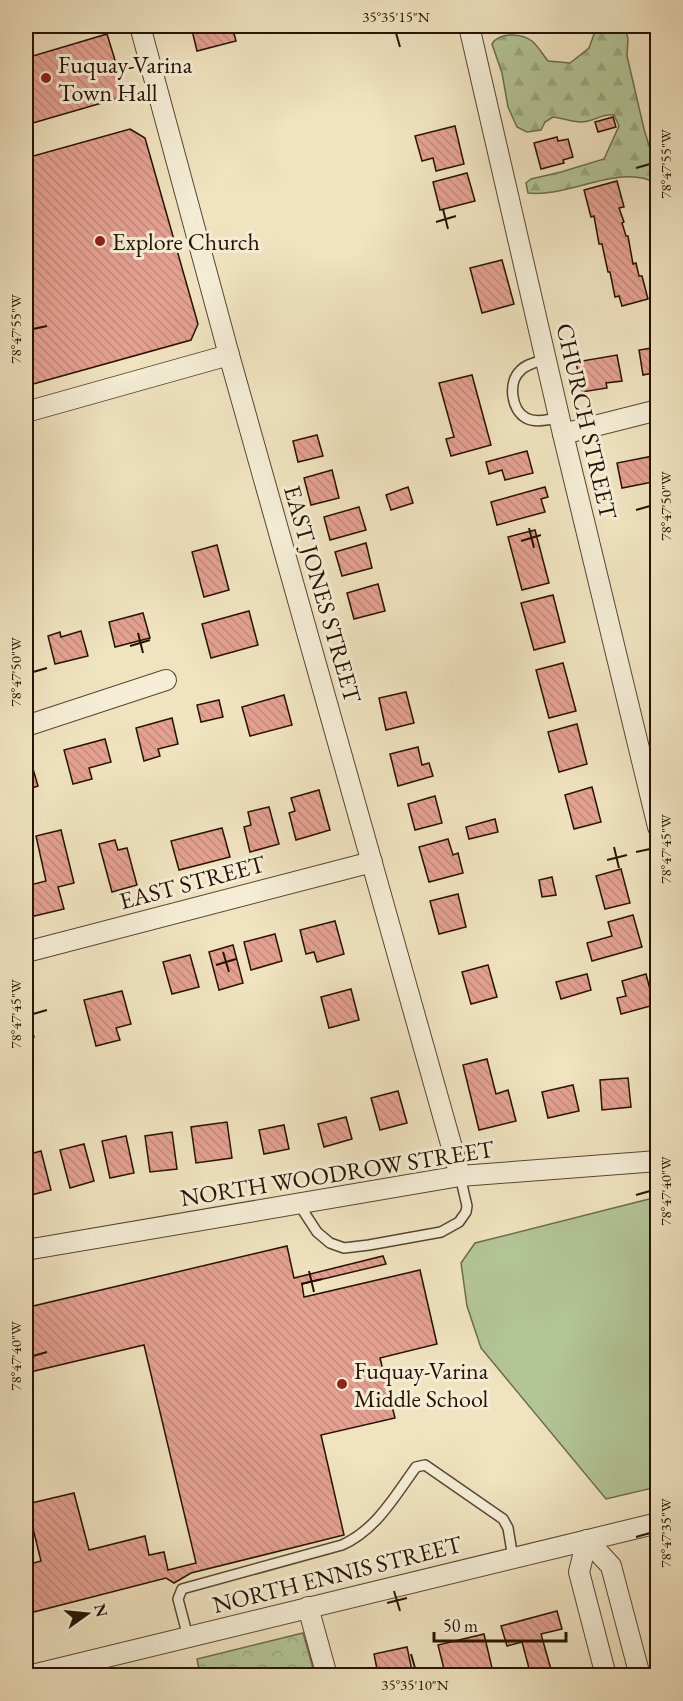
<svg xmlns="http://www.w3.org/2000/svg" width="683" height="1701" font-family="'EB Garamond',serif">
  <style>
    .forest { fill: url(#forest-firs); stroke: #6c6c4d; stroke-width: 1.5 }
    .park { fill: url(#park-crowns); stroke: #6c6c4d; stroke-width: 1.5 }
    .pitch { fill: #b3c597; stroke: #6c6c4d; stroke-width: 1.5 }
    .building { fill: url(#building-back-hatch); stroke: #261203; stroke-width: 1.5 }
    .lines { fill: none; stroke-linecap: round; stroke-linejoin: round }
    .lane-casing { stroke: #584632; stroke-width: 12 }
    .street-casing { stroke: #584632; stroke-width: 22 }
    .lane { stroke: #f5edd6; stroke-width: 9 }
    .street { stroke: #f5edd6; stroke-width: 20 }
    .ticks { fill: none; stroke: #261203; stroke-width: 2 }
    .poi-dot { fill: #8f2418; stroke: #f5edd6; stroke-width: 2 }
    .labels { text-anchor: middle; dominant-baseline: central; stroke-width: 6; stroke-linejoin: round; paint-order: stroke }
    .poi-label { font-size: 24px; fill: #261203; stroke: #f5edd6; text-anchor: start }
    .street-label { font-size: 24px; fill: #261203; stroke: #f5edd6 }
    .neatline { fill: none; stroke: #261203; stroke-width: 2 }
    .ticks-label { font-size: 15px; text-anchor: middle; fill: #261203 }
  </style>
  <defs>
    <pattern id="forest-firs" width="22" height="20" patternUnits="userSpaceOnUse" patternTransform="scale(1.5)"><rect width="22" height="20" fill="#b3c597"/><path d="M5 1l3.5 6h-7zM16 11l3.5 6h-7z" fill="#9aa880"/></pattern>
    <pattern id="park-crowns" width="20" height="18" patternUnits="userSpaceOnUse" patternTransform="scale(1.5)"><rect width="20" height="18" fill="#b3c597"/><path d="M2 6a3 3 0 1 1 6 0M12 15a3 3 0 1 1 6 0" fill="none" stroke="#9aa880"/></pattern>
    <pattern id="building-back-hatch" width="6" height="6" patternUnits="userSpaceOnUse" patternTransform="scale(1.5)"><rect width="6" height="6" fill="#e4a192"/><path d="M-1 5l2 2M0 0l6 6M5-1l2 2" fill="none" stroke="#c38a7c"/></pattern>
  </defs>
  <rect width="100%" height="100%" fill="#f0e3c0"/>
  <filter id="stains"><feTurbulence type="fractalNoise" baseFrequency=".00333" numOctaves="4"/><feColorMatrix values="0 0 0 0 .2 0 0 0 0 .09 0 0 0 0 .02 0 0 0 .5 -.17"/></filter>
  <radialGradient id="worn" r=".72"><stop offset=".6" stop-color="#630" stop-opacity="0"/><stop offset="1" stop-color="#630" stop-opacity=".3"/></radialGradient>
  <path class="forest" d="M608 30H626L628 39 627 56 644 129 651 152 657 165V184C622 162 568 198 528 193L526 183 531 179 561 172 604 159 619 126 614 115C602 113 594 122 581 122 572 122 562 118 553 117L545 122 541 130 527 132 517 127 508 107 502 73 492 44C499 32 521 33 532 41 538 46 543 55 548 61L570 63 589 48 594 34Z"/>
  <path class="park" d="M303 1633 315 1675H200L197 1659Z"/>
  <path class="pitch" d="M657 1197V1487L606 1499 481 1348 467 1306 461 1263 475 1243Z"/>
  <g class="building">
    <path d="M191 26H232L236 41 197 51Z"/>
    <path d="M107 34 126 96 26 125V58Z"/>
    <path d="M613 117 616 127 598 132 595 122Z"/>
    <path d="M455 126 464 164 436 171 433 158 422 161 415 136Z"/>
    <path d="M130 129 145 138 198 324 191 340 26 386V158Z"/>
    <path d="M557 137 558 141 568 139 573 157 563 160 564 163 541 169 534 143Z"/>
    <path d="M467 173 475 201 440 210 433 182Z"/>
    <path d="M617 181 624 207 619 208 624 222 622 223 626 236H628L633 264 636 263 639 276H642L648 299 622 306 619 296 615 297 610 272H608L602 244H599L594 216 591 217 584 190Z"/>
    <path d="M502 260 514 304 482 313 470 268Z"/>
    <path d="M658 347V372L643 375 639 350Z"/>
    <path d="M617 355 622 381 606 383 607 388 582 392 576 362Z"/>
    <path d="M472 375 491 445 451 456 446 439 454 437 439 383Z"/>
    <path d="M317 435 323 456 298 462 293 441Z"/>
    <path d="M527 451 533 473 505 480 502 470 489 474 486 462Z"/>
    <path d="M658 455V481L622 488 617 463Z"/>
    <path d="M332 470 339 498 311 505 304 478Z"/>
    <path d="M408 487 413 503 391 510 386 495Z"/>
    <path d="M545 487 548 497 541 499 545 512 497 525 491 502Z"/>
    <path d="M359 507 366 530 330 540 324 517Z"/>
    <path d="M535 530 549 583 522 590 508 537Z"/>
    <path d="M366 543 372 568 342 576 335 552Z"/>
    <path d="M217 545 229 590 204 597 192 552Z"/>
    <path d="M378 584 385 611 354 619 347 593Z"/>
    <path d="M553 595 565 642 534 650 521 603Z"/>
    <path d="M249 611 258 645 211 658 202 624Z"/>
    <path d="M143 613 150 638 115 647 109 622Z"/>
    <path d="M81 631 88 656 55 664 48 636 60 632 61 637Z"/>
    <path d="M563 663 576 711 549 718 536 670Z"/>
    <path d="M406 692 414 723 386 730 379 698Z"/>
    <path d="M284 695 292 725 250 736 242 707Z"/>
    <path d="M219 700 223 717 201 722 197 705Z"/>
    <path d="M172 718 178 744 158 749 160 756 144 761 136 728Z"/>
    <path d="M577 724 587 764 559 772 548 732Z"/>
    <path d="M105 739 111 762 89 768 92 779 73 784 64 750Z"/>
    <path d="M418 747 422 765 429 763 433 776 398 786 390 754Z"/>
    <path d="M31 762 38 786 26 790V763Z"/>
    <path d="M592 787 601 822 574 829 565 795Z"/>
    <path d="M319 790 330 830 296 840 289 813 295 811 291 798Z"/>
    <path d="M435 796 442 823 415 830 408 804Z"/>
    <path d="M269 807 279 844 250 852 244 827 251 825 248 812Z"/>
    <path d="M495 819 498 832 469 839 466 827Z"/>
    <path d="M222 828 230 857 179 870 171 841Z"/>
    <path d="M61 830 74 883 58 887 64 909 30 917 26 898V886L46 881 36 836Z"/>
    <path d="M448 839 453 855 458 853 463 873 429 882 419 847Z"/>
    <path d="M115 840 118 850 127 848 137 885 112 892 99 844Z"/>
    <path d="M621 869 630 903 605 909 596 876Z"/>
    <path d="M552 877 556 895 542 897 539 880Z"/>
    <path d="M458 894 466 927 439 934 430 901Z"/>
    <path d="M633 915 642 947 592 961 587 943 612 936 608 922Z"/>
    <path d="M335 921 344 954 317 962 314 952 306 954 300 930Z"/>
    <path d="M275 934 282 961 251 970 244 942Z"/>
    <path d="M233 945 243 983 219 990 209 952Z"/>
    <path d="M190 955 199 987 172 994 163 962Z"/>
    <path d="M488 965 497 997 471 1004 462 972Z"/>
    <path d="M587 974 591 990 561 999 556 982Z"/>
    <path d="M646 974 654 1005 621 1014 617 998 626 996 622 981Z"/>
    <path d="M351 989 359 1020 329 1028 321 997Z"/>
    <path d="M122 991 131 1024 116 1028 120 1040 96 1046 84 1000Z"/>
    <path d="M26 1008 34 1037 26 1040Z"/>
    <path d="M487 1059 496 1094 508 1090 516 1121 479 1130 463 1065Z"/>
    <path d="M628 1078 631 1107 602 1110 600 1080Z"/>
    <path d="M573 1085 579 1111 548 1118 542 1092Z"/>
    <path d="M398 1091 407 1123 380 1130 371 1098Z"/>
    <path d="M346 1117 352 1139 324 1147 318 1124Z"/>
    <path d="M227 1122 232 1158 196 1163 191 1127Z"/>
    <path d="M284 1125 289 1149 264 1154 259 1130Z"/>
    <path d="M172 1132 177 1169 150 1172 145 1136Z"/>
    <path d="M126 1136 134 1173 110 1178 102 1141Z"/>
    <path d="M84 1144 94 1181 70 1188 60 1150Z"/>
    <path d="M41 1151 51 1190 27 1196 26 1189V1155Z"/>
    <path d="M287 1246 294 1278 383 1256 386 1264 302 1284 304 1297 420 1270 437 1344 380 1358 395 1418 321 1435 344 1535 191 1573 174 1583 166 1578 26 1614V1565L41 1561 27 1504 74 1493 89 1550 145 1536 149 1555 164 1552 168 1570 196 1563 144 1345 26 1373V1286H27L33 1306Z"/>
    <path d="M557 1611 562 1629 541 1634 552 1673 531 1676 522 1642 507 1646 501 1626Z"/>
    <path d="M484 1634 493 1672 488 1674V1676H464L462 1668 445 1673 438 1645Z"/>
    <path d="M407 1647 413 1675 367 1676 366 1671 377 1669 374 1654Z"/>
  </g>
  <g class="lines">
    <defs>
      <g id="lane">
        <path d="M546 359C537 362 526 364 520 371 508 382 511 410 526 418 535 423 549 420 559 417"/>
        <path d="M298 1203 317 1232 330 1243 344 1248 369 1245 441 1232 459 1222 466 1212 467 1206 460 1176"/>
        <path d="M188 1637 178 1599 182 1589 342 1545C376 1530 395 1496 416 1467L425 1465 503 1519 508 1528 513 1558"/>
      </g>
      <g id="street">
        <path d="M140 26 229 355 460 1176"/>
        <path d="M469 26 563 434 658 827"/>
        <path d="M26 412 229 355"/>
        <path d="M563 434 658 410"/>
        <path d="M26 726 166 680"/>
        <path d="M26 952 372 862"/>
        <path d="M26 1250 460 1176 658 1161"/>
        <path d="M587 1540 611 1566 640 1676"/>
        <path d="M587 1540 579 1572 606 1676"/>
        <path d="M308 1607 327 1676"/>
        <path d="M28 1676 658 1523"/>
      </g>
    </defs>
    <use href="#lane" class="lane-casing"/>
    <use href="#street" class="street-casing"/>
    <use href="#lane" class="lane"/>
    <use href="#street" class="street"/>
  </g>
  <path class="ticks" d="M396 33 400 47M636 168 650 164M443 209 448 229M436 222 456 216M33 329 47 326M636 510 650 506M529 528 534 548M521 541 541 535M138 633 143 653M130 646 150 640M33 672 47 668M614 847 619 868M636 852 650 849M607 860 627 855M223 952 229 972M216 965 236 959M33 1014 47 1010M636 1195 650 1191M309 1271 314 1292M301 1284 322 1279M33 1356 47 1352M636 1537 650 1533M394 1591 400 1611M387 1603 407 1598M411 1654 415 1668"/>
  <g class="poi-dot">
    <circle cx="46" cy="78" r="6"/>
    <circle cx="100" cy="241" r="6"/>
    <circle cx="342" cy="1384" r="6"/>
  </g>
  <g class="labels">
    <g class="poi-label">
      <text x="58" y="64">Fuquay-Varina<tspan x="58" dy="28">Town Hall</tspan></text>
      <text x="112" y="241">Explore Church</text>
      <text x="354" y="1370">Fuquay-Varina<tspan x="354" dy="28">Middle School</tspan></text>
    </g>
    <g class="street-label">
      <text transform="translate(587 421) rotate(77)">CHURCH STREET</text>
      <text transform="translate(323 594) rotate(74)">EAST JONES STREET</text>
      <text transform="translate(192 882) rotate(-15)">EAST STREET</text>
      <text transform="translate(337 1173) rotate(-9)">NORTH WOODROW STREET</text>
      <text transform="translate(337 1574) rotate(-14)">NORTH ENNIS STREET</text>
    </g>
  </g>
  <rect width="683" height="1701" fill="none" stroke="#f0e3c0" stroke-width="66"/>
  <g transform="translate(87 1614) rotate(75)" stroke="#f5edd6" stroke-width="4.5" paint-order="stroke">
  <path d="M0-4.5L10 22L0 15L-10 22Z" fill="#261203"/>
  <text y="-9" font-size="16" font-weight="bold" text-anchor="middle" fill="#261203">N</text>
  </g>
  <path d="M434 1632v9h132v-9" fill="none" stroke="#261203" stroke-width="3"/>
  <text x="443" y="1632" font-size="18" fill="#261203" stroke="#f5edd6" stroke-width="4.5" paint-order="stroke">50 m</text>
  <rect x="33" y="33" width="617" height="1635" class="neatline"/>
  <g class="ticks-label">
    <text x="396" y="22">35°35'15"N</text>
    <text transform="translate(666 164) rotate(-90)" y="5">78°47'55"W</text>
    <text transform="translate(16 329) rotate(-90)" y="5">78°47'55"W</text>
    <text transform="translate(666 506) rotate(-90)" y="5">78°47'50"W</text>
    <text transform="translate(16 672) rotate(-90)" y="5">78°47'50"W</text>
    <text transform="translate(666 849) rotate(-90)" y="5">78°47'45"W</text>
    <text transform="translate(16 1014) rotate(-90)" y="5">78°47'45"W</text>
    <text transform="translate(666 1191) rotate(-90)" y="5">78°47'40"W</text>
    <text transform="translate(16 1356) rotate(-90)" y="5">78°47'40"W</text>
    <text transform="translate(666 1533) rotate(-90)" y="5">78°47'35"W</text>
    <text x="415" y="1690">35°35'10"N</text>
  </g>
  <rect width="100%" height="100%" filter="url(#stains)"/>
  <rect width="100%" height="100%" fill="url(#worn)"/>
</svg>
